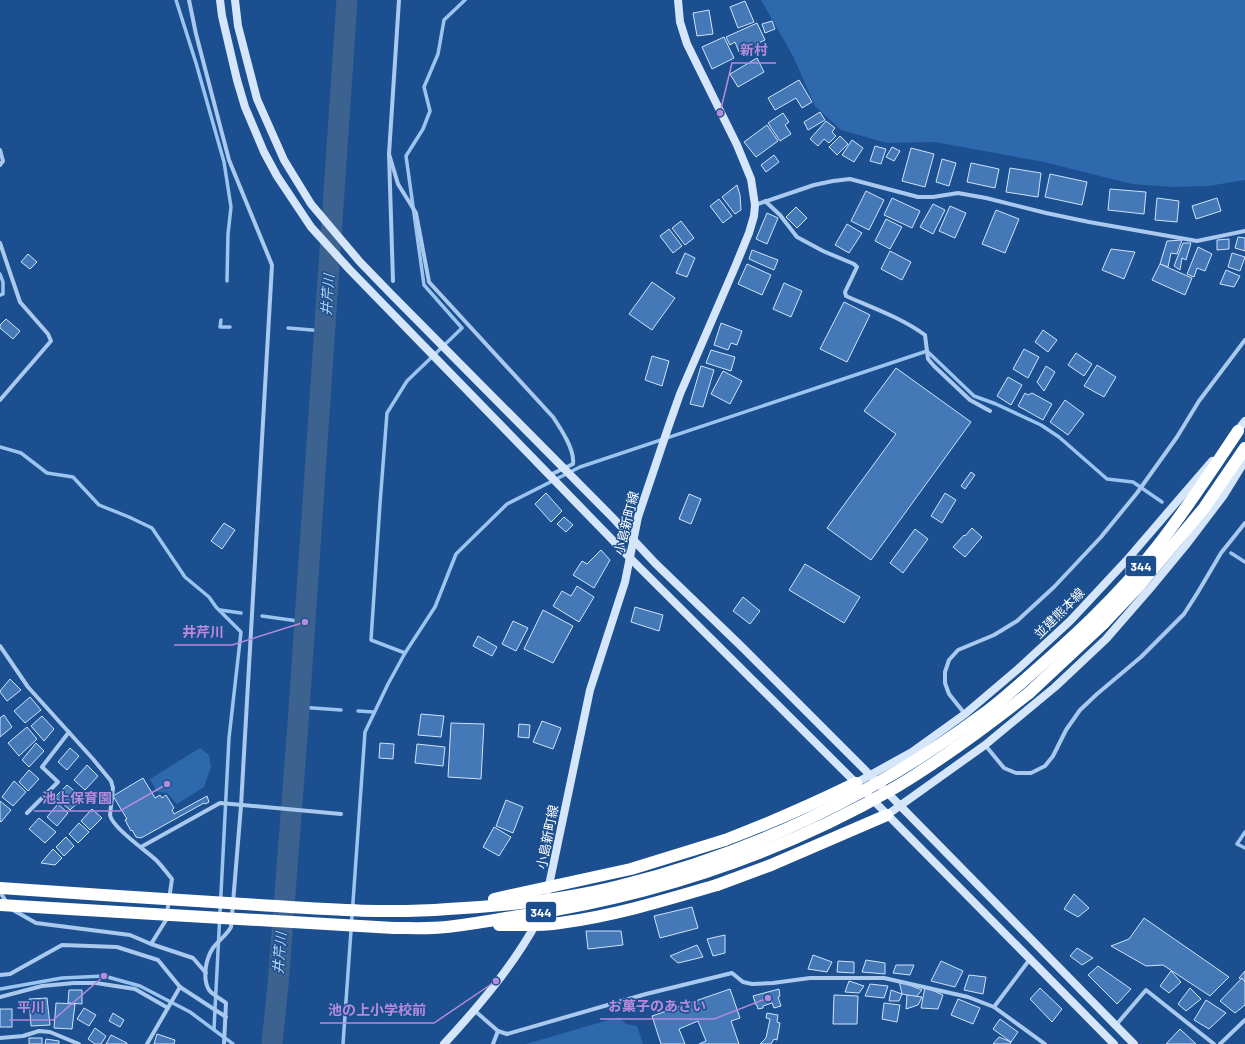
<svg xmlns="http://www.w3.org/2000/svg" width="1245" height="1044" font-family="Barlow,'Noto Sans JP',sans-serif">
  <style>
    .green { fill: #2e69ad }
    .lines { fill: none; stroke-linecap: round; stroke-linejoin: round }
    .stream { stroke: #9cc4f0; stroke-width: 3.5 }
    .river { stroke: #3c6290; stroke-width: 21 }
    .building { fill: #4478b7; stroke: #cfe3fa }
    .street { stroke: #a9c9ee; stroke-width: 4 }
    .secondary { stroke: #d6e6fa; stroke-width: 8 }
    .highway { stroke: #fff; stroke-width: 12 }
    .highway-bridge { stroke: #fff; stroke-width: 12 }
    .labels { text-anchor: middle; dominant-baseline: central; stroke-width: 3; stroke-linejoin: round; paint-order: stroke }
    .shield { fill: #1b4f8f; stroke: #bbcadd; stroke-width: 1 }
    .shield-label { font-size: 12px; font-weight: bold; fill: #fff }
    .street-label { font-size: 13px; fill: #fff; stroke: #1b4f8f }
    .water-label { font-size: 14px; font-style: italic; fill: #b5d3f5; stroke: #1b4f8f }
    .leader { fill: none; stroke: #b68bdc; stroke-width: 1.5 }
    .callout-dot { fill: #b68bdc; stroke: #1b4f8f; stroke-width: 1.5 }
    .callout-label { font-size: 14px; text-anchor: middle; font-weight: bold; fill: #b68bdc; stroke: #1b4f8f; stroke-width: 3; stroke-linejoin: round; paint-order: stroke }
  </style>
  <rect width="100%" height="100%" fill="#1b4f8f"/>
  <g class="green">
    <path d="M761 0H1245V180L1208 186 1172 187 1132 184 1044 162 962 147 934 142 887 143 841 130 815 106 793 56Z"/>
    <path d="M200 748 209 755 211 767 204 787 177 804 167 793 157 792 150 779Z"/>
    <path d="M619 1017 626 1024 637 1026 643 1044H526Z"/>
  </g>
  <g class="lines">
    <g class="stream">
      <path d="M176 0 196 63 224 162 231 207 228 234 227 281"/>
      <path d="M0 274 3 282V294L0 295"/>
      <path d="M221 320 220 327H230"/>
      <path d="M288 328 324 331"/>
      <path d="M0 447 21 453 47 473 73 477 99 505 129 517 152 528 185 577 209 597 216 607 241 632 229 738 214 1029"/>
      <path d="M1231 553 1245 562"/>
      <path d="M220 610 241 613"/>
      <path d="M262 616 305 622"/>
      <path d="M405 653 371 640 380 504 387 413 407 381 462 328 424 285 406 156 423 129 430 111 424 87 438 54 444 20 465 0"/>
      <path d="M299 707 341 710"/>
      <path d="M358 711 374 712"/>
      <path d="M1245 832 1237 844 1245 848"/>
      <path d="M0 989 62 978 104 976 140 986 190 1012 233 1044"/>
      <path d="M343 1044 365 732 388 684 405 653 435 607 456 554 507 504 580 467 927 351 974 396 996 404 1041 425 1059 437 1107 479 1133 482 1162 502"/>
    </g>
    <path class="river" d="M272 1044 278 985 298 724 347 0"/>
  </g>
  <g class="building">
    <path d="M745 1 754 22 738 28 730 7Z"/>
    <path d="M709 10 713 34 697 36 693 13Z"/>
    <path d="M772 21 775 29 765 33 762 24Z"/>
    <path d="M757 23 765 40 739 52 735 42 730 45 726 37Z"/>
    <path d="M724 37 734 58 712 69 702 47Z"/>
    <path d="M757 58 764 72 738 87 730 74Z"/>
    <path d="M799 80 812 102 802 108 796 98 775 110 768 98Z"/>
    <path d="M820 112 825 120 808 130 804 122Z"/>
    <path d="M783 113 789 122 785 125 791 134 780 141 768 123Z"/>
    <path d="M826 121 835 128 832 132 836 136 829 143 824 139 818 146 810 139Z"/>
    <path d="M767 125 778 141 756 157 744 142Z"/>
    <path d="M840 136 848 144 837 155 829 147Z"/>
    <path d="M852 140 863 148 854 162 842 155Z"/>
    <path d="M875 146 886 149 881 164 870 161Z"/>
    <path d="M892 147 900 151 894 161 886 157Z"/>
    <path d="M911 148 934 154 925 187 902 181Z"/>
    <path d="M774 155 779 162 766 172 761 165Z"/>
    <path d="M942 159 956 163 949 186 936 182Z"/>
    <path d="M971 163 999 169 995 188 967 182Z"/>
    <path d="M1010 168 1041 173 1038 197 1006 192Z"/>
    <path d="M1050 174 1087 182 1082 205 1045 197Z"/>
    <path d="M737 185 740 195 741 210 735 214 722 197Z"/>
    <path d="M1110 189 1146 192 1144 214 1108 210Z"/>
    <path d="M866 191 884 200 869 230 851 221Z"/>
    <path d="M892 198 920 211 912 228 884 215Z"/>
    <path d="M1157 198 1179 201 1177 222 1155 220Z"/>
    <path d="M1217 198 1221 211 1196 219 1192 206Z"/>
    <path d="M719 199 732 216 723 223 710 206Z"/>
    <path d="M933 204 945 210 933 234 920 227Z"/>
    <path d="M950 206 966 213 955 238 939 231Z"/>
    <path d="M796 207 807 218 797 228 786 217Z"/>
    <path d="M996 210 1019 219 1005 253 982 244Z"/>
    <path d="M767 213 778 218 767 244 756 239Z"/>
    <path d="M886 219 902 227 890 249 875 241Z"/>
    <path d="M681 221 694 238 685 245 672 228Z"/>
    <path d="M847 224 862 233 849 253 835 245Z"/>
    <path d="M669 229 682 246 673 253 660 236Z"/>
    <path d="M1238 237 1245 238V251L1235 248Z"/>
    <path d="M1229 239V249L1217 250V240Z"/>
    <path d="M1182 240 1177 254 1171 253 1168 267 1160 264 1167 241Z"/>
    <path d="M1183 243H1191L1186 260 1182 258 1180 270 1174 266Z"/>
    <path d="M1198 247 1212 254 1205 271 1197 268 1194 277 1187 274Z"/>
    <path d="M1111 249 1135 252 1124 279 1102 270Z"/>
    <path d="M752 250 778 260 774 270 749 259Z"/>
    <path d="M890 251 911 262 902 280 881 269Z"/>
    <path d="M685 253 695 258 687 277 676 273Z"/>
    <path d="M1232 253 1245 257 1240 271 1228 267Z"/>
    <path d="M28 254 37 262 30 269 21 262Z"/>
    <path d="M747 264 771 275 762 295 738 284Z"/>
    <path d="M1160 264 1192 278 1185 295 1152 280Z"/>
    <path d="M1226 270 1240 276 1234 287 1220 284Z"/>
    <path d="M652 282 675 298 652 330 629 314Z"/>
    <path d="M784 283 802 291 791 317 773 309Z"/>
    <path d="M844 302 870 315 847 362 820 349Z"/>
    <path d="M6 319 20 331 13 339 0 328V325Z"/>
    <path d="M721 323 742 331 737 345 731 343 728 350 714 345Z"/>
    <path d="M1043 330 1057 340 1048 352 1035 342Z"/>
    <path d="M1024 349 1039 357 1028 378 1013 369Z"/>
    <path d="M711 350 735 357 731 371 706 363Z"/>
    <path d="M1076 353 1092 364 1084 376 1068 365Z"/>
    <path d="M652 356 669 361 662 386 645 380Z"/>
    <path d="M1097 365 1116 377 1104 397 1084 386Z"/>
    <path d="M701 366 714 370 703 407 690 404Z"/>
    <path d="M1046 366 1055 372 1044 391 1037 382Z"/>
    <path d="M896 368 971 422 871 560 827 528 896 434 864 411Z"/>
    <path d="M723 371 742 381 730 404 711 394Z"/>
    <path d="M1008 377 1022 385 1011 405 997 396Z"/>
    <path d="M1025 393 1028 395 1032 393 1052 404 1043 420 1018 406Z"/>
    <path d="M1065 400 1084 414 1068 435 1050 422Z"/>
    <path d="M971 472 975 475 965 489 961 486Z"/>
    <path d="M546 493 562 511 551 522 535 504Z"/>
    <path d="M945 493 956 500 942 523 931 516Z"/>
    <path d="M689 494 701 499 691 524 679 519Z"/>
    <path d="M564 517 573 525 566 532 557 524Z"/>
    <path d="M224 523 235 530 222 549 211 541Z"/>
    <path d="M972 528 982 537 965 557 953 547 964 535 965 536Z"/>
    <path d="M915 529 928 539 903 573 890 563Z"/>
    <path d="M601 550 610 560 594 588 573 575 582 561 587 564Z"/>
    <path d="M805 564 860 597 844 623 789 590Z"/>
    <path d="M577 586 594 597 579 622 553 606 562 591 571 596Z"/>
    <path d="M743 597 760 611 750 624 733 611Z"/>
    <path d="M635 607 663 615 659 631 631 622Z"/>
    <path d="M543 610 573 626 553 663 524 649Z"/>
    <path d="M513 621 528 628 516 651 502 644Z"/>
    <path d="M478 636 497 647 492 656 473 646Z"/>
    <path d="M10 679 21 690 7 701 0 692V691Z"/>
    <path d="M30 697 41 710 25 723 14 711Z"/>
    <path d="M421 714 444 716 441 737 418 735Z"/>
    <path d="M4 715 12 727 0 737V718Z"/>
    <path d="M42 716 54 729 44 741 31 726Z"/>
    <path d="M542 721 561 728 553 749 533 742Z"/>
    <path d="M451 723 484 724 481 779 448 777Z"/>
    <path d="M519 724 530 725 529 738 518 737Z"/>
    <path d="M27 727 37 739 19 756 8 743Z"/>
    <path d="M36 743 44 751 29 767 22 760Z"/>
    <path d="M380 743 394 744 393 759 379 758Z"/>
    <path d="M417 744 445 747 443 766 415 763Z"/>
    <path d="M70 748 79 756 67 770 58 762Z"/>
    <path d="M87 765 98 776 85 790 74 780Z"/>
    <path d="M29 770 39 779 28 791 19 782Z"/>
    <path d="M143 778 155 798 160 795 162 798 166 795 174 808 172 810 174 814 207 796 209 802 205 804 204 803 141 838 136 837 132 830 131 831 125 820 127 819 113 796Z"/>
    <path d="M14 781 26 792 13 806 2 797Z"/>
    <path d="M67 785 83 798 70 810 55 797Z"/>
    <path d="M506 800 523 807 513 833 496 826Z"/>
    <path d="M0 801 11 810 1 822 0 821Z"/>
    <path d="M58 804 68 813 57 826 47 817Z"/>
    <path d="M92 809 102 818 90 830 81 821Z"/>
    <path d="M39 818 56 832 45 843 29 829Z"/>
    <path d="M79 823 89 832 78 843 69 834Z"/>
    <path d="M494 827 511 837 499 856 483 847Z"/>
    <path d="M66 837 74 846 64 856 56 847Z"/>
    <path d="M53 849 62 858 55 865 41 863Z"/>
    <path d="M1074 894 1089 908 1078 917 1064 909Z"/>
    <path d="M692 907 698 928 660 938 654 916Z"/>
    <path d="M1144 918 1229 977 1210 996 1163 965 1146 966 1111 946 1129 939Z"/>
    <path d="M586 931H621L623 945 588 949Z"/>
    <path d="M725 935V953L713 956 707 939Z"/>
    <path d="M697 945 703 957 678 963 670 956Z"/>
    <path d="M1077 948 1093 958 1082 965 1070 956Z"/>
    <path d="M813 955 832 962 827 972 808 969Z"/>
    <path d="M866 960 885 963V974L862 972Z"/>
    <path d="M838 961 854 962V973L837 972Z"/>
    <path d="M941 961 963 971 955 987 931 981Z"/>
    <path d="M896 965H914L910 975 893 973Z"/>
    <path d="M1098 966 1131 989 1117 1004 1088 975Z"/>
    <path d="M1171 971 1181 982 1169 993 1160 986Z"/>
    <path d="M1245 971V982L1239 978Z"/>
    <path d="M969 975 986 977 983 994 964 990Z"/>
    <path d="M1242 978 1245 982V1005L1235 1013 1220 1001Z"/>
    <path d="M849 981 864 986 859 993 845 992Z"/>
    <path d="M899 981 922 990 916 997 902 994Z"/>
    <path d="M870 984 888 986 884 998 865 996Z"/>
    <path d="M925 987 943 995 938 1009 921 1008Z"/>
    <path d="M1040 988 1062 1009 1052 1022 1030 999Z"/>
    <path d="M1190 988 1201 999 1186 1011 1178 1004Z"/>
    <path d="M730 989 740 1018 731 1021 739 1044H699L706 1041 698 1021 679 1029 685 1044H661L652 1016Z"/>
    <path d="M779 989 780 996 778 997 781 1006 774 1008 772 1003 763 1006V1008L758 1009 757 1005H756L753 996Z"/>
    <path d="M69 990H82V1004L68 1003Z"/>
    <path d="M891 990 902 994 899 1001H889Z"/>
    <path d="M834 995 858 996 857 1024H833Z"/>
    <path d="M907 995 922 997 918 1005 906 1009Z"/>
    <path d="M47 998 50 1025 31 1026 29 999Z"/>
    <path d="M958 999 980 1008 973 1024 951 1015Z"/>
    <path d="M1206 1000 1226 1013 1209 1029 1194 1020Z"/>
    <path d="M56 1003 75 1004 72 1029 54 1028Z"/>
    <path d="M884 1003 900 1005 897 1022 882 1019Z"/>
    <path d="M84 1008 96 1015 89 1026 77 1019Z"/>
    <rect x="0" y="1009" width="12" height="18"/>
    <path d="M113 1013 124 1020 120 1027 109 1021Z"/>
    <path d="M767 1013 778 1015 777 1022 780 1023 777 1040 774 1039 771 1044H760L766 1038 770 1019 766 1018Z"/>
    <path d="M1000 1019 1018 1032 1011 1042 993 1029Z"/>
    <path d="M95 1028 106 1036 101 1044H95L88 1039Z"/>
    <path d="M1180 1029 1196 1044H1166Z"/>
    <path d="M157 1034 175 1040 174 1044H154Z"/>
    <path d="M111 1035 127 1043V1044H106Z"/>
    <path d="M999 1037 1011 1042 1010 1044H993Z"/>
    <rect x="29" y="1038" width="13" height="6"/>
    <path d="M46 1039 59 1041V1044H45Z"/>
  </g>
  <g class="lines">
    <g class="street">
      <path d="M189 0 196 34 229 160 272 265 241 806 231 927C226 936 219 940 213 948 206 958 202 978 209 990 213 995 221 999 226 1003L224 1044"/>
      <path d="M0 150 3 161 0 165"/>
      <path d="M389 154 398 184 416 213 429 282 553 417C561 429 575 450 573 464L550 475"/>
      <path d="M765 201 780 215 797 237 823 251 854 264 857 267 845 292 846 296C873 308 902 318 925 335L928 359 934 366 970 400 990 411"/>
      <path d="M755 205 814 185 833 181 850 179 918 197H933L958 193 986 198 1046 213 1089 222 1197 241 1245 231"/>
      <path d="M0 243 20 302 48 334 51 341 0 400"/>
      <path d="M393 281 389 154 399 0"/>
      <path d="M0 646 28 687 93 759 111 781 113 788 110 815C112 827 145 850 156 860 162 866 167 873 172 879L166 920 151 944"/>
      <path d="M965 714 949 694 945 683V672L949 660 958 650 994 635 1017 621 1054 587 1101 537 1137 493 1177 437 1199 401 1245 340"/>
      <path d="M985 745 1004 768 1016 773H1031L1045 766 1053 756 1066 730 1080 710 1097 694 1141 657 1184 614 1198 592 1221 553 1245 523"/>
      <path d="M27 813 58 782 42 767 69 732"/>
      <path d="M141 847 220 803 341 814"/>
      <path d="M0 892 7 903"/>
      <path d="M13 910 36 923 130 935 151 944 193 958 206 973"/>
      <path d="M0 975 10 974 62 945 117 947 158 960 180 987 226 1017"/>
      <path d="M0 997 42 986 74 983H96L135 989 168 1008"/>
      <path d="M994 1007 1030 959"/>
      <path d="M475 1011 498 1031 507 1034 646 994 732 973 743 982 752 984 773 983 810 978H884L968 997 994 1007 1045 1044"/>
      <path d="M1116 1025 1146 990 1214 1044"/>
      <path d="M0 1038 23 1036 39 1031 50 1032 79 1044"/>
      <path d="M147 1044 180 987"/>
      <path d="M493 1044 498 1031"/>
      <path d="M1220 1044 1245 1020"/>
    </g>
    <g class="secondary">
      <path d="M220 0 222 16 237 80 245 107 264 152 277 176 311 227 350 270 629 557 858 785"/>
      <path d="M235 0 238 26 257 99 284 160 311 204 360 262 393 296 612 517 655 563 742 647 869 774 1134 1044"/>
      <path d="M1235 434 1245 421"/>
      <path d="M856 783 912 752 965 714 1018 669 1070 621 1126 561 1212 461"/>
      <path d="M869 796 1114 1044"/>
      <path d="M887 815 985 745 1055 687 1106 639 1153 585 1186 545 1224 495 1245 461"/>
      <path d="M548 890 590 690 625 582 638 517 668 428 680 394 735 267 749 233 754 216 755 205 751 179 737 145 687 44 680 22 678 0"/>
      <path d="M444 1044C479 1006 512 967 537 922"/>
    </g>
    <g class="highway">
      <path d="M1021 683C1069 641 1117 598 1156 548 1186 510 1212 470 1238 431"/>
      <path d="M1029 693 1105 622 1139 586 1204 508 1245 448"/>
      <path d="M725 840C770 823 813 804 856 783"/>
      <path d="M717 885 771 865 887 815"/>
    </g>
    <g class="highway-bridge">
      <path d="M0 888C86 894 173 900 259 905 322 909 385 914 448 909 505 906 563 900 619 886 749 854 872 796 979 717 994 707 1007 695 1021 683"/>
      <path d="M494 899 631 869 725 840"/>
      <path d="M0 905 394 928C411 928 429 929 446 927 473 924 499 919 525 915 656 895 782 853 896 787 943 759 987 726 1029 693"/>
      <path d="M499 925C519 925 541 926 560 923 614 916 666 900 717 885"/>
    </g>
  </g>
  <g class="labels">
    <g class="shield">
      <rect x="1126" y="556" width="30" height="20" rx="3"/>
      <rect x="526" y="902" width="30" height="20" rx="3"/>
    </g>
    <g class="shield-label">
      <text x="1141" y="566">344</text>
      <text x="541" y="912">344</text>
    </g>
    <g class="street-label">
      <text transform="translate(626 523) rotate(-76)">小島新町線</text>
      <text transform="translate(1059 613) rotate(-45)">並建熊本線</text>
      <text transform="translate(547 837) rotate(-79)">小島新町線</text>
    </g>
    <g class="water-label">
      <text transform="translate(327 295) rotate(-86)">井芹川</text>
      <text transform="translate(279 953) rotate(-85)">井芹川</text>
    </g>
  </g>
  <path class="leader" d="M720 113L732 63H776M305 622L232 645H174M167 784L120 811H34M768 998L714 1019H600M104 976L53 1020H9M496 981L434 1023H320"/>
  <g class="callout-dot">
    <circle cx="720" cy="113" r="4"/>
    <circle cx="305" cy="622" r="4"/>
    <circle cx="167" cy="784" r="4"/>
    <circle cx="768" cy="998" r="4"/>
    <circle cx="104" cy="976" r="4"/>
    <circle cx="496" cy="981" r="4"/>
  </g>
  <g class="callout-label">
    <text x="754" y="55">新村</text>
    <text x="203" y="637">井芹川</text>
    <text x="77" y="803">池上保育園</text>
    <text x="657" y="1011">お菓子のあさい</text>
    <text x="31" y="1012">平川</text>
    <text x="377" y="1015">池の上小学校前</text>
  </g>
</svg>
